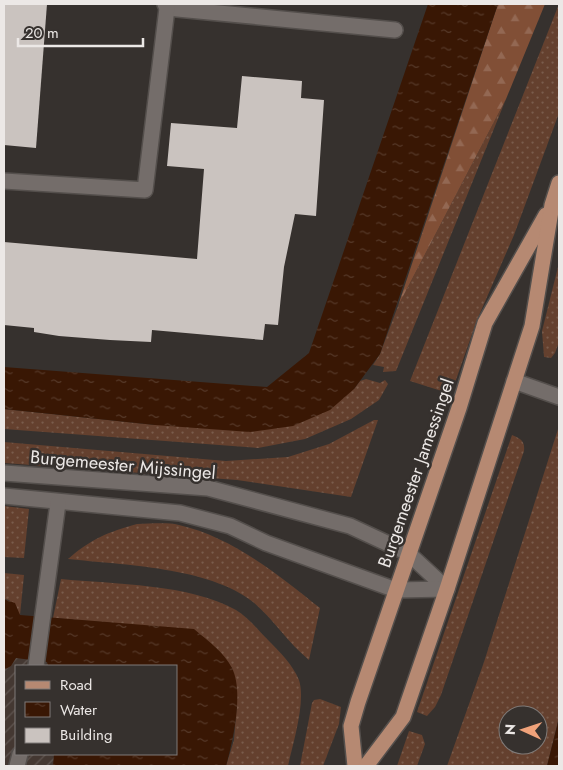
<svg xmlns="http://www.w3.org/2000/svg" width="563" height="770" font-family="Jost,sans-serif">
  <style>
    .industrial { fill: url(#industrial-furrows) }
    .grass { fill: url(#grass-dots); fill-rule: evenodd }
    .forest { fill: url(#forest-firs) }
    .water { fill: url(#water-ripples) }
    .building { fill: #cac3bf }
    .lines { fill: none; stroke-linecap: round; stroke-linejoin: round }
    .minor-casing { stroke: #544f4c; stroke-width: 18 }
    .major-casing { stroke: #544f4c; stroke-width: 18 }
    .minor { stroke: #746d6a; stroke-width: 15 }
    .major { stroke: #b68972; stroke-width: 15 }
    .labels { text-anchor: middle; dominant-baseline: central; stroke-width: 5; stroke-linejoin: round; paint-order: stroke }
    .street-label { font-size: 18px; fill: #ece8e6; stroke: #36312e }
  </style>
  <defs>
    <pattern id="industrial-furrows" width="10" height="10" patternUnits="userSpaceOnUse" patternTransform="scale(1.25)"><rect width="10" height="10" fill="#443832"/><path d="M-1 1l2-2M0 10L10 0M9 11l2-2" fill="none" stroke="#5f5550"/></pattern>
    <pattern id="grass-dots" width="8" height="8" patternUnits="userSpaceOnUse" patternTransform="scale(1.25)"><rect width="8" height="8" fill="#64402e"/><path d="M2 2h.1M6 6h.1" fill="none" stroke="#7a5c4c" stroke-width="1.8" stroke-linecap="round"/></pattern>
    <pattern id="forest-firs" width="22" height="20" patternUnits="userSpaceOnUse" patternTransform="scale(1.25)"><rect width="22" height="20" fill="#814f36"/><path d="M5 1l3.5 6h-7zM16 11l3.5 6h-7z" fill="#936853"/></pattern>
    <pattern id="water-ripples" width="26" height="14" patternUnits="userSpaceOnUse" patternTransform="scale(1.25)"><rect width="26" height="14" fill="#391704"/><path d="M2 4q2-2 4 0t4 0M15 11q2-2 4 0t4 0" fill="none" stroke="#563929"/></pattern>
  </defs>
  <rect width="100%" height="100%" fill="#36312e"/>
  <path class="industrial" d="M4 637 93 666H16V754H83L82 766H4Z"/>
  <g class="grass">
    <path d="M559 4V113L514 235 477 320 451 394 410 381Z"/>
    <path d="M506 99 396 371 383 372 384 367 373 365 380 354 398 306Z"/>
    <path d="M559 263V342L555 353 551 358 544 357 542 331Z"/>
    <path d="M366 379 380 383 385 380 388 384 379 400 351 419 305 439 258 448 4 429V409L155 425 354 389 360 381Z"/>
    <path d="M374 420H378L351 497 237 480 4 463V442L226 461 288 457 329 444Z"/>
    <path d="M559 426V717L547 766H447L484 662ZM508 715H538V745H508Z"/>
    <path d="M512 435C521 439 525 441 524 451L441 695 435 707 427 716 417 712Z"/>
    <path d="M4 506 29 509 24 558 4 557Z"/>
    <path d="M137 524C150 524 166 522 179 525 232 537 279 575 320 608L309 660C288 643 274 620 253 602 209 567 123 565 68 559 91 539 108 532 137 524Z"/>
    <path d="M4 573 24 575 20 615 9 600 4 599Z"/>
    <path d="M61 579C113 584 191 584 236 610 248 617 259 631 269 641 280 652 293 665 299 680 306 702 293 743 288 766H226L234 740 237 702 232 668 194 630 53 618Z"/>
    <path d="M320 699 341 707 339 724 323 766H300L312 703 314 700Z"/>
    <path d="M409 731 422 735 425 744 417 766H397Z"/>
  </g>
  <path class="forest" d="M498 4H545L506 99 398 306Z"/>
  <g class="water">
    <path d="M428 4H498L380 354 354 389 330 410 293 426 250 432 155 425 4 409V367L267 387 309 353Z"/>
    <path d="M4 599 15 603 20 615 194 629C207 640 224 652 232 668 244 692 233 741 226 766H53L54 754H176V666H48L47 662 16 658 11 666 4 670Z"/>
    <path d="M559 718V766H547Z"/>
  </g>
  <g class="building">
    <path d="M4 4H47L36 148 4 145Z"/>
    <path d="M242 76 302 81 301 98 324 100 316 216 295 214 284 267 278 325 265 324 263 340 152 330 151 342 110 340 59 336 34 332V328L4 325V242L197 259 204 169 167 166 171 123 237 128Z"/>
  </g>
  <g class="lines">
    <defs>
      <g id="minor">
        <path d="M167 8 395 30"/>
        <path d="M4 181 145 190 167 8 165 4"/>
        <path d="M514 381 559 397"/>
        <path d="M4 473 208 488 350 526 408 553 447 589"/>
        <path d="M4 496 180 513 230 526 266 543 396 590 447 589"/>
        <path d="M36 666 58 503"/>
        <path d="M17 766 20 754"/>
      </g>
      <g id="major">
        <path d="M355 766 351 726 358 702 459 408 485 323 546 215"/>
        <path d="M366 766 403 717 447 589 532 326 552 205 559 183"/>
      </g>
    </defs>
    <use href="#minor" class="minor-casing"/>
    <use href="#major" class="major-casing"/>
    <use href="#minor" class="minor"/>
    <use href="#major" class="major"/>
  </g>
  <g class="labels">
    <g class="street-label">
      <text transform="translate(123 465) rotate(5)">Burgemeester Mijssingel</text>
      <text transform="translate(416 473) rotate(-71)">Burgemeester Jamessingel</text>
    </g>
  </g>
  <rect width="563" height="770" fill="none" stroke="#ece8e6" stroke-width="10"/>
  <rect x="15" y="665" width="162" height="90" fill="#36312e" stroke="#7f7a78"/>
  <rect x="25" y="681" width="25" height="8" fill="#b68972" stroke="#7f7a78"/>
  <text x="60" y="690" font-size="15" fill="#ece8e6">Road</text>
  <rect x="25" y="702" width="25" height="15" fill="url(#water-ripples)" stroke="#7f7a78"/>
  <text x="60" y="715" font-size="15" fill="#ece8e6">Water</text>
  <rect x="25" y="728" width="25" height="15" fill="#cac3bf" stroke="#7f7a78"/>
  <text x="60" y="740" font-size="15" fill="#ece8e6">Building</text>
  <g transform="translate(523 730) rotate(273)"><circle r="24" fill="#36312e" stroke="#7f7a78"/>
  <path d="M0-4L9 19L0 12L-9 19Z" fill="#f0a27a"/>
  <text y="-8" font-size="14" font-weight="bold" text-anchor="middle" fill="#ece8e6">N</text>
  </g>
  <path d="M18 38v8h125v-8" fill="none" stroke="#ece8e6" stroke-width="2.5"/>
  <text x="25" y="38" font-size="15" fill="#ece8e6" stroke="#36312e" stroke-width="4" paint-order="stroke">20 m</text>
</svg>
